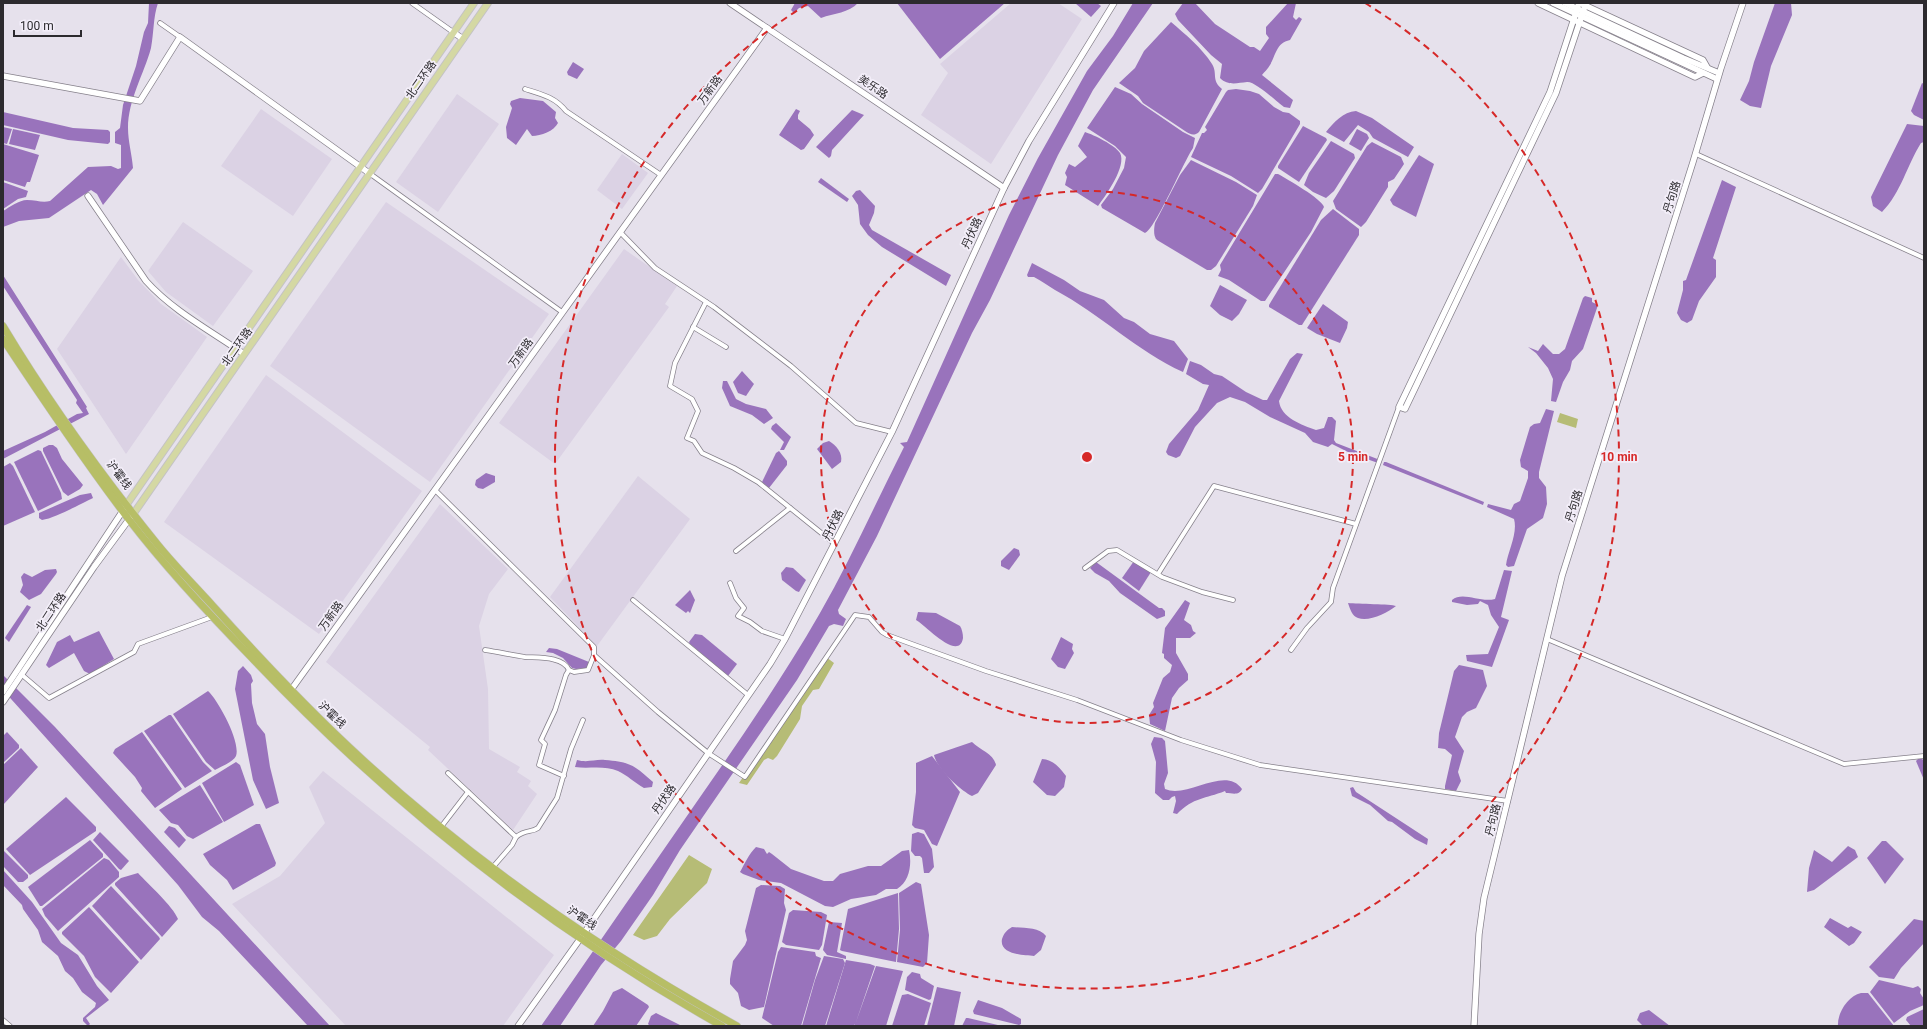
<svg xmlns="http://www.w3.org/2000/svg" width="1927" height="1029" font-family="Roboto,'Noto Sans SC',sans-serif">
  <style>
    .built { fill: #dbd2e4 }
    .green { fill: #b6bc76 }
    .water { fill: #9973bc }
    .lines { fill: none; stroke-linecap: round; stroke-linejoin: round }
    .street-casing { stroke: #86818b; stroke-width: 5.5 }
    .secondary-casing { stroke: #86818b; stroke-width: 7 }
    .primary-casing { stroke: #c4c3c4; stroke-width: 8 }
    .highway-casing { stroke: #c4c3c4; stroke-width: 8 }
    .street { stroke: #fff; stroke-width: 4 }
    .secondary { stroke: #fff; stroke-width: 5.5 }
    .primary { stroke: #d4d8a3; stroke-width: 6 }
    .highway { stroke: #b7be66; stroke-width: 7 }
    .ring { fill: none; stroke: #d62828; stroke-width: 2; stroke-dasharray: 7 5 }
    .labels { text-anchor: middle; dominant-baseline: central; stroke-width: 3.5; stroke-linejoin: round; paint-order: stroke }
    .street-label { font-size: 11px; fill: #2c2a2e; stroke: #f3eef9 }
    .centre { fill: #d62828; stroke: #f3eef9; stroke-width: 2 }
    .ring-label { font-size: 12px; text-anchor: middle; font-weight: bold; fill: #d62828; stroke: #f3eef9; stroke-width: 3.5; stroke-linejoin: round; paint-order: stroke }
  </style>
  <rect width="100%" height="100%" fill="#e6e1ec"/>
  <g class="built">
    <path d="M1011 3H1058L1082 19 991 164 921 115 948 73 940 64Z"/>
    <path d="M457 94 499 124 438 212 396 182Z"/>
    <path d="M261 109 332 159 293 216 221 166Z"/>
    <path d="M622 154 648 173 622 209 597 190Z"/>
    <path d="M386 202 549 314 430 482 270 366Z"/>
    <path d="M183 222 253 271 213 326 166 292 148 271Z"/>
    <path d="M624 249 677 286 665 304 669 307 555 464 499 423Z"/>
    <path d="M121 257 138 280 161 304 207 337 126 454 57 349Z"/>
    <path d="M266 375 422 491 319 634 164 522Z"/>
    <path d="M638 476 690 519 597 646 550 597Z"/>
    <path d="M440 504 508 569 489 594 479 626 488 689 489 749 520 767 517 772 531 781 528 786 537 794 513 830 428 750 430 747 326 662Z"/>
    <path d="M323 771 554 955 503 1026H346L232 904 280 876 325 823 309 787Z"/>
  </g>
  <g class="green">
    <path d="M1560 413 1578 419 1576 428 1557 422Z"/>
    <path d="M826 657 834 663 819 689 813 690 802 706 800 719 777 756 773 760 768 758 764 760 747 785 739 783Z"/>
    <path d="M689 855 712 869 707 883 670 919 657 936 644 940 633 935Z"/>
  </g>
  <g class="water">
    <path d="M149 3H158C153 18 154 32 151 48 144 74 128 100 128 128 128 141 132 155 133 168L103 205 97 194 91 190 49 218 19 221 3 227V211C10 207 19 200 27 200 36 200 42 203 50 201L88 167 111 166 118 169 121 168V145L115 143V132L120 128 123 105 136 66 144 32 148 23Z"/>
    <path d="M795 3H858C849 13 834 13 821 18L808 6 799 8 794 13 791 10Z"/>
    <path d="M897 3H1005L940 59Z"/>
    <path d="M1075 3H1097L1101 6 1091 17Z"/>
    <path d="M1133 3H1153L1093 90 1058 155 990 300 972 333 877 536 838 610 839 614 846 619 843 626 834 624 829 626 797 680 680 850 653 895 621 941 601 965 560 1026H541C579 972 615 919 653 865 710 782 770 700 820 613 851 559 876 502 904 447L900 443 907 442 1009 215 1038 158 1087 71 1113 36Z"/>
    <path d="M1183 3H1195L1215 24 1250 47H1254L1260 51 1269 38 1266 34V27L1288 3H1296L1293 17 1296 20 1299 17 1302 19 1290 40C1276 43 1276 55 1270 65 1268 69 1264 72 1262 75L1293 100 1290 108 1284 107C1277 102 1255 81 1247 82 1237 83 1228 86 1220 78L1222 64 1211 55 1178 20 1175 14Z"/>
    <path d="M1775 3H1791L1792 15 1771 66 1761 108 1750 106 1740 100 1749 81 1754 62Z"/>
    <path d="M1171 22C1185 34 1202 48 1212 64 1218 74 1211 80 1222 89L1199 132C1194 136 1191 135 1185 131L1143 103 1138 96 1119 83 1135 68 1144 51Z"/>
    <path d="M573 62 584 69 577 79 568 75 567 72Z"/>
    <path d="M1922 83 1924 84V120L1914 115 1911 111Z"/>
    <path d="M1115 87 1131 94 1142 104 1183 132 1195 138 1193 148C1184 161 1155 230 1145 233L1102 208 1101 205 1113 189 1124 168 1126 157 1115 146 1087 128Z"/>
    <path d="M1236 89 1250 91 1259 94 1274 107 1283 112 1289 113 1300 121V124L1262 189 1258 193 1231 176 1191 157 1202 133H1204L1207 130 1205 127 1226 92 1228 90Z"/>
    <path d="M520 98 543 101 556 112 555 118 558 123C554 131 541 136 532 136L527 129 516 145 507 138 506 127 512 108 510 104 511 101Z"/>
    <path d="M796 109 800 111 798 115V119L810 129 814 135 804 149 801 150 779 135Z"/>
    <path d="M852 110 864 115 832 150 831 156 829 158 816 147Z"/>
    <path d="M1356 111 1372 118 1414 147 1408 157 1373 138 1369 132 1358 125 1344 142 1326 132C1334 122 1343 112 1356 111Z"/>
    <path d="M3 112 73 128 108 130 110 132V142L108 144 68 140 3 125Z"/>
    <path d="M1907 124 1924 126V142L1921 143C1907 165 1901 193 1882 212L1873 206 1871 197Z"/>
    <path d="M1303 126 1326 138 1327 140 1299 182 1278 168V166Z"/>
    <path d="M3 127 12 129 7 144 3 143Z"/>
    <path d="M13 129 40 135 35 150 9 144Z"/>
    <path d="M1357 129 1367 134 1369 138 1361 151 1349 144Z"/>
    <path d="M1085 132C1094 135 1115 145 1120 153 1127 166 1106 195 1098 206L1065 185 1067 177 1065 173 1069 164 1075 167 1087 157 1078 146Z"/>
    <path d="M1331 141 1354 154 1355 158 1334 191 1326 198 1313 192 1304 185 1309 173Z"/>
    <path d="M1372 142 1401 157 1404 164 1394 179 1388 182V187L1366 222 1361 227 1336 209 1333 201 1367 146Z"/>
    <path d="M3 144 39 155 30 182H27L25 187 3 180Z"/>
    <path d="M1419 155 1434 164 1416 217 1393 205 1390 200Z"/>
    <path d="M1191 160 1236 182 1257 195 1253 206 1216 266 1211 270H1207L1157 240C1153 236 1154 228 1155 223L1180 175Z"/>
    <path d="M1275 174H1278C1287 179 1322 199 1324 207L1311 232 1265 301H1261L1229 280 1218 276 1221 270 1220 265Z"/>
    <path d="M821 178 849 199 847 202 818 182Z"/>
    <path d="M1722 180 1736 187 1713 258 1716 260V277L1699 301 1692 320 1687 323 1681 320 1677 313 1683 290V281L1686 280Z"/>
    <path d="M3 182 28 191 26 197 18 199 3 209Z"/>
    <path d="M860 190 875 206 874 213 869 225 872 230 951 275 946 286 882 247 868 235 860 224 858 205 852 196 856 191Z"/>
    <path d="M1333 209 1359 229V235L1302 325H1299L1269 307V305L1321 220Z"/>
    <path d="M1032 263 1064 280 1080 291 1104 300 1124 318 1134 322 1150 334 1174 341 1188 359 1183 372C1137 351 1100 314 1055 290 1048 286 1042 281 1034 277H1028L1027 275Z"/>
    <path d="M3 275 87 407 86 408 89 414 3 459V451L45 432 77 414 83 413 76 403 77 400 3 286Z"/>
    <path d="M1220 285 1247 300 1239 314 1232 321 1220 315 1210 306Z"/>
    <path d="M1585 296 1592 298V302L1598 305 1583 349 1572 361 1570 370 1563 382 1556 402 1551 401 1553 379 1548 368 1536 353 1528 347 1538 351 1543 344 1553 354H1559L1565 349 1583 298Z"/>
    <path d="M1323 304 1348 322 1347 328 1340 343 1317 334 1307 328Z"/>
    <path d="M1297 353 1303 354 1279 401C1281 418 1302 425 1316 430L1324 428 1328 417H1332L1336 421 1334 440 1336 443 1380 460 1378 463 1350 453 1332 444 1328 447 1313 442 1305 433 1270 417 1245 402 1230 397 1217 403 1195 427 1180 456 1176 458 1168 455 1166 452 1169 444 1198 410 1209 385 1203 384 1186 374 1190 361 1201 365 1214 374 1222 376 1246 392 1263 400H1267L1290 359Z"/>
    <path d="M742 371 754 384 746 396 738 393 733 382Z"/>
    <path d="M723 381H727L736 399 746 404 766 409 773 418 764 424 752 415 730 406 722 388Z"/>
    <path d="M1546 409 1554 411 1539 472V478L1546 487 1547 504 1543 518 1527 529 1514 566 1508 567 1506 565C1508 551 1518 533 1514 519L1487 507 1488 504 1511 510 1514 504 1520 501 1528 478V471L1521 467 1520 460 1530 427 1534 424 1540 423Z"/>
    <path d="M776 423 791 437 784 450H780L784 442 771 429 772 426Z"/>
    <path d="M829 441C836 445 843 453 841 462L832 469 817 449 823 443Z"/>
    <path d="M49 445H53L57 448 62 459 83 485 80 489 68 496 63 492 43 451V448Z"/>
    <path d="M38 450 41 451 61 493 62 499 38 511 14 462Z"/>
    <path d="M779 451 787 461V465L769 488 762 482 776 453Z"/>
    <path d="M1384 462H1386L1484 502 1483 505 1383 465Z"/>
    <path d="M10 463 13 466 35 512 3 526V467Z"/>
    <path d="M486 473 495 476V482L483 489 478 488 475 485 476 480Z"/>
    <path d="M91 493 93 498C80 504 56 518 42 520L39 518V513L80 495Z"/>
    <path d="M1014 548 1019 550 1020 555 1009 570 1001 566V561Z"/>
    <path d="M1134 561 1151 572 1139 591 1122 578Z"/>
    <path d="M1096 562 1159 608H1162L1165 611V616L1157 619 1120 593 1109 581 1095 573 1090 568Z"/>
    <path d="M786 567 793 568 806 580 799 592 796 591 782 580 781 573Z"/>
    <path d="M56 569 57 572 56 574 41 594 29 600 20 592 23 585 21 577 24 573 32 577 45 570Z"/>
    <path d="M1504 570 1512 571 1501 617 1509 620 1492 667 1467 661 1466 655 1488 654 1499 627 1491 615 1488 605 1480 601 1478 604 1467 605 1452 602V600C1463 591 1480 603 1495 599Z"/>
    <path d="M690 590 695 600 690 613 688 611 686 613 675 605Z"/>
    <path d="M1185 600 1190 603 1184 620 1191 625 1193 631 1196 633 1190 638H1176V653L1188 674V680L1179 688 1172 698 1165 731 1150 724 1149 715 1154 707 1153 703 1163 678 1170 672 1172 665 1164 658V654L1162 653 1165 628Z"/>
    <path d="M1348 603C1358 604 1391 604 1396 606 1387 613 1369 622 1358 618 1352 616 1350 609 1348 603Z"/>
    <path d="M27 605 31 607 9 642 5 638 6 636Z"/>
    <path d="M918 612 936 613 960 626C962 629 963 634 963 638 959 663 923 623 916 620Z"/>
    <path d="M99 631 114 659 90 674 84 671 74 653 49 668 46 665 57 642 70 635 74 642Z"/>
    <path d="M695 634 702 635 737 664 728 676 690 644 689 642Z"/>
    <path d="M1061 637 1073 644 1072 649 1074 653 1065 669 1058 667 1051 659Z"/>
    <path d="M549 648 557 649 589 662 587 668 576 669 572 668 563 658 553 653 546 652Z"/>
    <path d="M1459 665 1483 670 1487 686 1476 708 1467 712 1462 717 1455 737 1464 751 1458 772 1461 781 1456 791 1445 789V786L1452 755 1445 749 1438 748 1439 733 1454 671Z"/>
    <path d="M243 666 251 675 253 681 251 684 252 703 257 724 265 734 270 767 279 803 266 809 253 780 235 689 238 671Z"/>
    <path d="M3 675 55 727 330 1026H308L219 931 202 917 178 885 3 690Z"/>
    <path d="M208 691C218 700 241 742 236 756 233 762 220 767 215 770L206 762 173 714Z"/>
    <path d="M169 715H171L203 762 212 771 185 788 144 731Z"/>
    <path d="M7 732 19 745V748L3 763V736Z"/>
    <path d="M142 732 182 789 155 808 141 791 142 788 135 777 113 753 115 749Z"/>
    <path d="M1154 737 1162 738 1165 741 1168 773 1164 784 1165 789C1188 799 1225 765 1242 789 1239 796 1232 793 1226 793L1225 791C1205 799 1194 797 1177 814L1173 813 1176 801 1175 796 1172 797 1169 800H1163L1155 793 1156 762 1151 744Z"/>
    <path d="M972 742C980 750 994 754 996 765L978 793 972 796C960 790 937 769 934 755Z"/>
    <path d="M21 748 38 767 3 805V765Z"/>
    <path d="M932 756 960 792 937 846 932 844 924 830 915 828 912 825 916 792V763Z"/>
    <path d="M1919 758 1924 760V780L1916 761Z"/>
    <path d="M1042 759C1054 760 1059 767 1066 776L1064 787 1055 796 1047 795 1033 782Z"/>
    <path d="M577 760C588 763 595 759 605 760 630 762 634 765 653 782L652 787 644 788C635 783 627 775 618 771 605 765 589 769 575 767Z"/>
    <path d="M236 762 240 765 254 805 224 822 202 783Z"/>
    <path d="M200 785 223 822 193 839 187 836 178 825 171 823 159 810Z"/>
    <path d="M1353 787 1356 792 1428 839 1427 845 1415 839 1392 822 1388 821 1370 805 1352 796 1350 788Z"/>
    <path d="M66 797 96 827V831L30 875 6 849Z"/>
    <path d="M256 824H260L276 863 275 866 233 890 227 880 210 865 203 854Z"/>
    <path d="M169 826 175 828 186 840 179 848 164 832Z"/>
    <path d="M100 832 129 861 121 870 119 869 93 840Z"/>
    <path d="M918 832 924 834 932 849 934 867 929 873H924L922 858 920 856H915L911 851 912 834Z"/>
    <path d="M90 840 103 854V857L42 906H40L28 887Z"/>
    <path d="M1882 841H1886L1904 859 1885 884 1867 858Z"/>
    <path d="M1848 846 1855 850 1858 857 1814 890 1807 892 1809 868 1814 850 1832 862Z"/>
    <path d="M756 847 764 849 767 854 769 852 772 854 791 869 824 881H833L840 874 868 866H881L902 851 909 850C912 864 910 881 897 889H886L876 895 851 899 833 907 825 906 781 883 759 880 743 874 740 872C745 863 749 854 756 847Z"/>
    <path d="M3 850 28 875V878L23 882H18L3 866Z"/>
    <path d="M104 858 109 860 119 872V877L58 931 45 916 42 909Z"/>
    <path d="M3 870 32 902 61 943 78 955 97 986 109 1000 86 1018 90 1024 88 1026 83 1021V1018L95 1007 96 1003 82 992 73 978 65 971 58 956 42 942 38 930 23 909 22 905 3 885Z"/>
    <path d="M138 873C148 884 173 906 178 919L162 937 115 885V883L121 878Z"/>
    <path d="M916 882 921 884 929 935 927 963 923 967 897 962 900 930 899 893Z"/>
    <path d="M761 885 780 886 785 889 784 903 786 910 764 1007 749 1010 741 1006 738 993 730 984V979L733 961 745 945 747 940 745 931 756 888Z"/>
    <path d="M111 886 159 937 160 939 141 960 92 906Z"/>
    <path d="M898 893 899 929 896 962 842 951 840 950 841 945 848 909Z"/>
    <path d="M89 907 139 962 111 993 95 977 84 956 62 934V932Z"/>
    <path d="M793 910 821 912 827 915 822 945 819 950 786 945 782 942 789 913Z"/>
    <path d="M1830 918 1848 928 1851 926 1862 932 1854 943 1849 946 1824 927Z"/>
    <path d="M1914 919 1924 921V943L1901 968 1894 979 1879 977 1869 967Z"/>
    <path d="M829 922 842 923 837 952 846 956V959L827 955 823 950Z"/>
    <path d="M1012 927C1023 928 1039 927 1046 936L1041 950 1034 956C1024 955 999 955 1002 939 1004 933 1007 930 1012 927Z"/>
    <path d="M781 947 815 952 816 956 821 958 801 1026H774L762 1018 778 952Z"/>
    <path d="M824 956 843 959 845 963 825 1026H802L815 980Z"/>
    <path d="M846 960 870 964 875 966 856 1022 876 966 903 971 886 1026H855V1024L854 1026H826Z"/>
    <path d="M912 972 920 974 921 978 934 986 931 999 929 1000 905 990 907 977Z"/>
    <path d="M1879 980 1913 988 1918 986 1921 989 1920 993 1924 999V1005L1910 1011 1894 1023 1870 992Z"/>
    <path d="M937 987 961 992 954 1026H927Z"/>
    <path d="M622 988 648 1005 649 1007 636 1026H593L603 1011 613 992Z"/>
    <path d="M1861 993H1868L1894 1026H1838C1837 1013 1848 996 1861 993Z"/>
    <path d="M908 994 931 1003 924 1026H892L902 995Z"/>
    <path d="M978 1000 1002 1008 1021 1019V1024L1019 1025 974 1014 973 1011Z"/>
    <path d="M1924 1009V1026H1911L1906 1020 1907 1017Z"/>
    <path d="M1649 1010 1670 1026H1643L1637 1020 1640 1013Z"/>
    <path d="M656 1013 682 1026H683H650L648 1024 651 1016Z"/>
    <path d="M966 1018H968L1002 1026H962Z"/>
  </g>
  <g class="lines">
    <defs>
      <g id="street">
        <path d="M412 3 453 32"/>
        <path d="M160 23 180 37"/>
        <path d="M525 89C541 94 555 97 566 111L661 175"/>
        <path d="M1696 154 1924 258"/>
        <path d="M369 173 562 312"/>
        <path d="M620 232 655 268 714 307 791 366 856 423 892 432"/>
        <path d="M706 302 675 363 670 386 692 399 698 411 687 438 694 441 702 453 734 468 758 482 835 544"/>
        <path d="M693 327 726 347"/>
        <path d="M435 490 594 647V655L658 712 708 753 745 777 855 615 869 617 882 632 887 635 986 671 1077 700 1181 740 1260 765 1508 801"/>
        <path d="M736 551 790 508"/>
        <path d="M1085 568 1108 551 1117 550 1162 577 1202 592 1233 600"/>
        <path d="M1158 574 1214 486 1356 524"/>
        <path d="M730 583 736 598 744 608 738 616 750 622 762 631 785 639"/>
        <path d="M633 600 748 695"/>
        <path d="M1547 639 1844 764 1924 756"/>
        <path d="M485 650C498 652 512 655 525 657 537 658 563 656 569 670"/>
        <path d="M1291 650 1307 628 1331 602 1333 588 1399 407"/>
        <path d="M21 674 49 698 134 652 138 644 212 617"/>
        <path d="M448 773 516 837 512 845 493 867"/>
        <path d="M564 776 539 765 545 744 541 740 555 710 566 675 569 670 574 672 588 670 594 655"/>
        <path d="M441 827 468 792"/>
        <path d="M516 837C526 829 531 833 538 828L557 798 571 749 583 720"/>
        <path d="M3 1020 10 1026"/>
      </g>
      <g id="secondary">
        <path d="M730 3 1004 188"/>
        <path d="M1538 3 1695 77 1703 73"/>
        <path d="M1553 3 1717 79"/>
        <path d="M1565 3 1683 58 1719 73"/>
        <path d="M1579 3 1550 92 1399 407 1405 409 1556 93 1586 3"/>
        <path d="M1582 4 1703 60 1707 67"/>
        <path d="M453 32 463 39"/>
        <path d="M3 76 140 101 180 37 369 173"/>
        <path d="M88 196 146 281C173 311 211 331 244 354"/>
        <path d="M291 690 767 28"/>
        <path d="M3 692 124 509"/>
        <path d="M3 702 94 567 130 518"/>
        <path d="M518 1026 580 939 770 664 785 639 892 432 1004 188 1029 141 1114 3"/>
        <path d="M1474 1026 1479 934 1484 898 1562 576 1693 162 1721 68 1743 3"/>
      </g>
      <g id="primary">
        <path d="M127 504 474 3"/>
        <path d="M134 513 488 3"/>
      </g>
      <g id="highway">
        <path d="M3 326C48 401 103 477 158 545 175 566 195 586 213 606 257 655 301 702 349 747 465 856 598 949 737 1026"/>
        <path d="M3 339C44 401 85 462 130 521 167 569 209 614 251 657 389 803 547 928 722 1026"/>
      </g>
    </defs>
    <use href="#street" class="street-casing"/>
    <use href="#secondary" class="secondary-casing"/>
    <use href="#primary" class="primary-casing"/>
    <use href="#highway" class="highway-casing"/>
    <use href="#street" class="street"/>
    <use href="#secondary" class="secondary"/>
    <use href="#primary" class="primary"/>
    <use href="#highway" class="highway"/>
  </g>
  <g class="ring">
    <circle cx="1087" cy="457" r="266"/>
    <path d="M1365 3A532 532 0 1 1 809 3"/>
  </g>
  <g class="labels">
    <g class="street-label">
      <text transform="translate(421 80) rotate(-55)">北二环路</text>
      <text transform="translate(873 87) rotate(34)">美乐路</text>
      <text transform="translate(710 90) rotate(-54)">万新路</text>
      <text transform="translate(1672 197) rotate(-72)">丹句路</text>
      <text transform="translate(972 233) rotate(-65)">丹伏路</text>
      <text transform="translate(237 347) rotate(-55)">北二环路</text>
      <text transform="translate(521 353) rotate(-54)">万新路</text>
      <text transform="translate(119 475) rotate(53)">沪霍线</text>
      <text transform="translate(1574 506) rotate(-72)">丹句路</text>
      <text transform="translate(833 525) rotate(-63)">丹伏路</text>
      <text transform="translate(51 612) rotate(-56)">北二环路</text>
      <text transform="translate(331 616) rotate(-54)">万新路</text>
      <text transform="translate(332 715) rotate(44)">沪霍线</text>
      <text transform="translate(664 799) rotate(-55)">丹伏路</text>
      <text transform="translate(1493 820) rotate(-76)">丹句路</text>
      <text transform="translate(582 918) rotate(34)">沪霍线</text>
    </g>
  </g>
  <circle cx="1087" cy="457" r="6" class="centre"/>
  <g class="ring-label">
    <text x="1353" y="461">5 min</text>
    <text x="1619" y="461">10 min</text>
  </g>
  <rect width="1927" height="1029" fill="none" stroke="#2c2a2e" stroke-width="8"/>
  <path d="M14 30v6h67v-6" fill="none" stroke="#2c2a2e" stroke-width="2"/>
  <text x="20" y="30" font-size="12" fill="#2c2a2e" stroke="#f3eef9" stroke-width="3" paint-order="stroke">100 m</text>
</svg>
